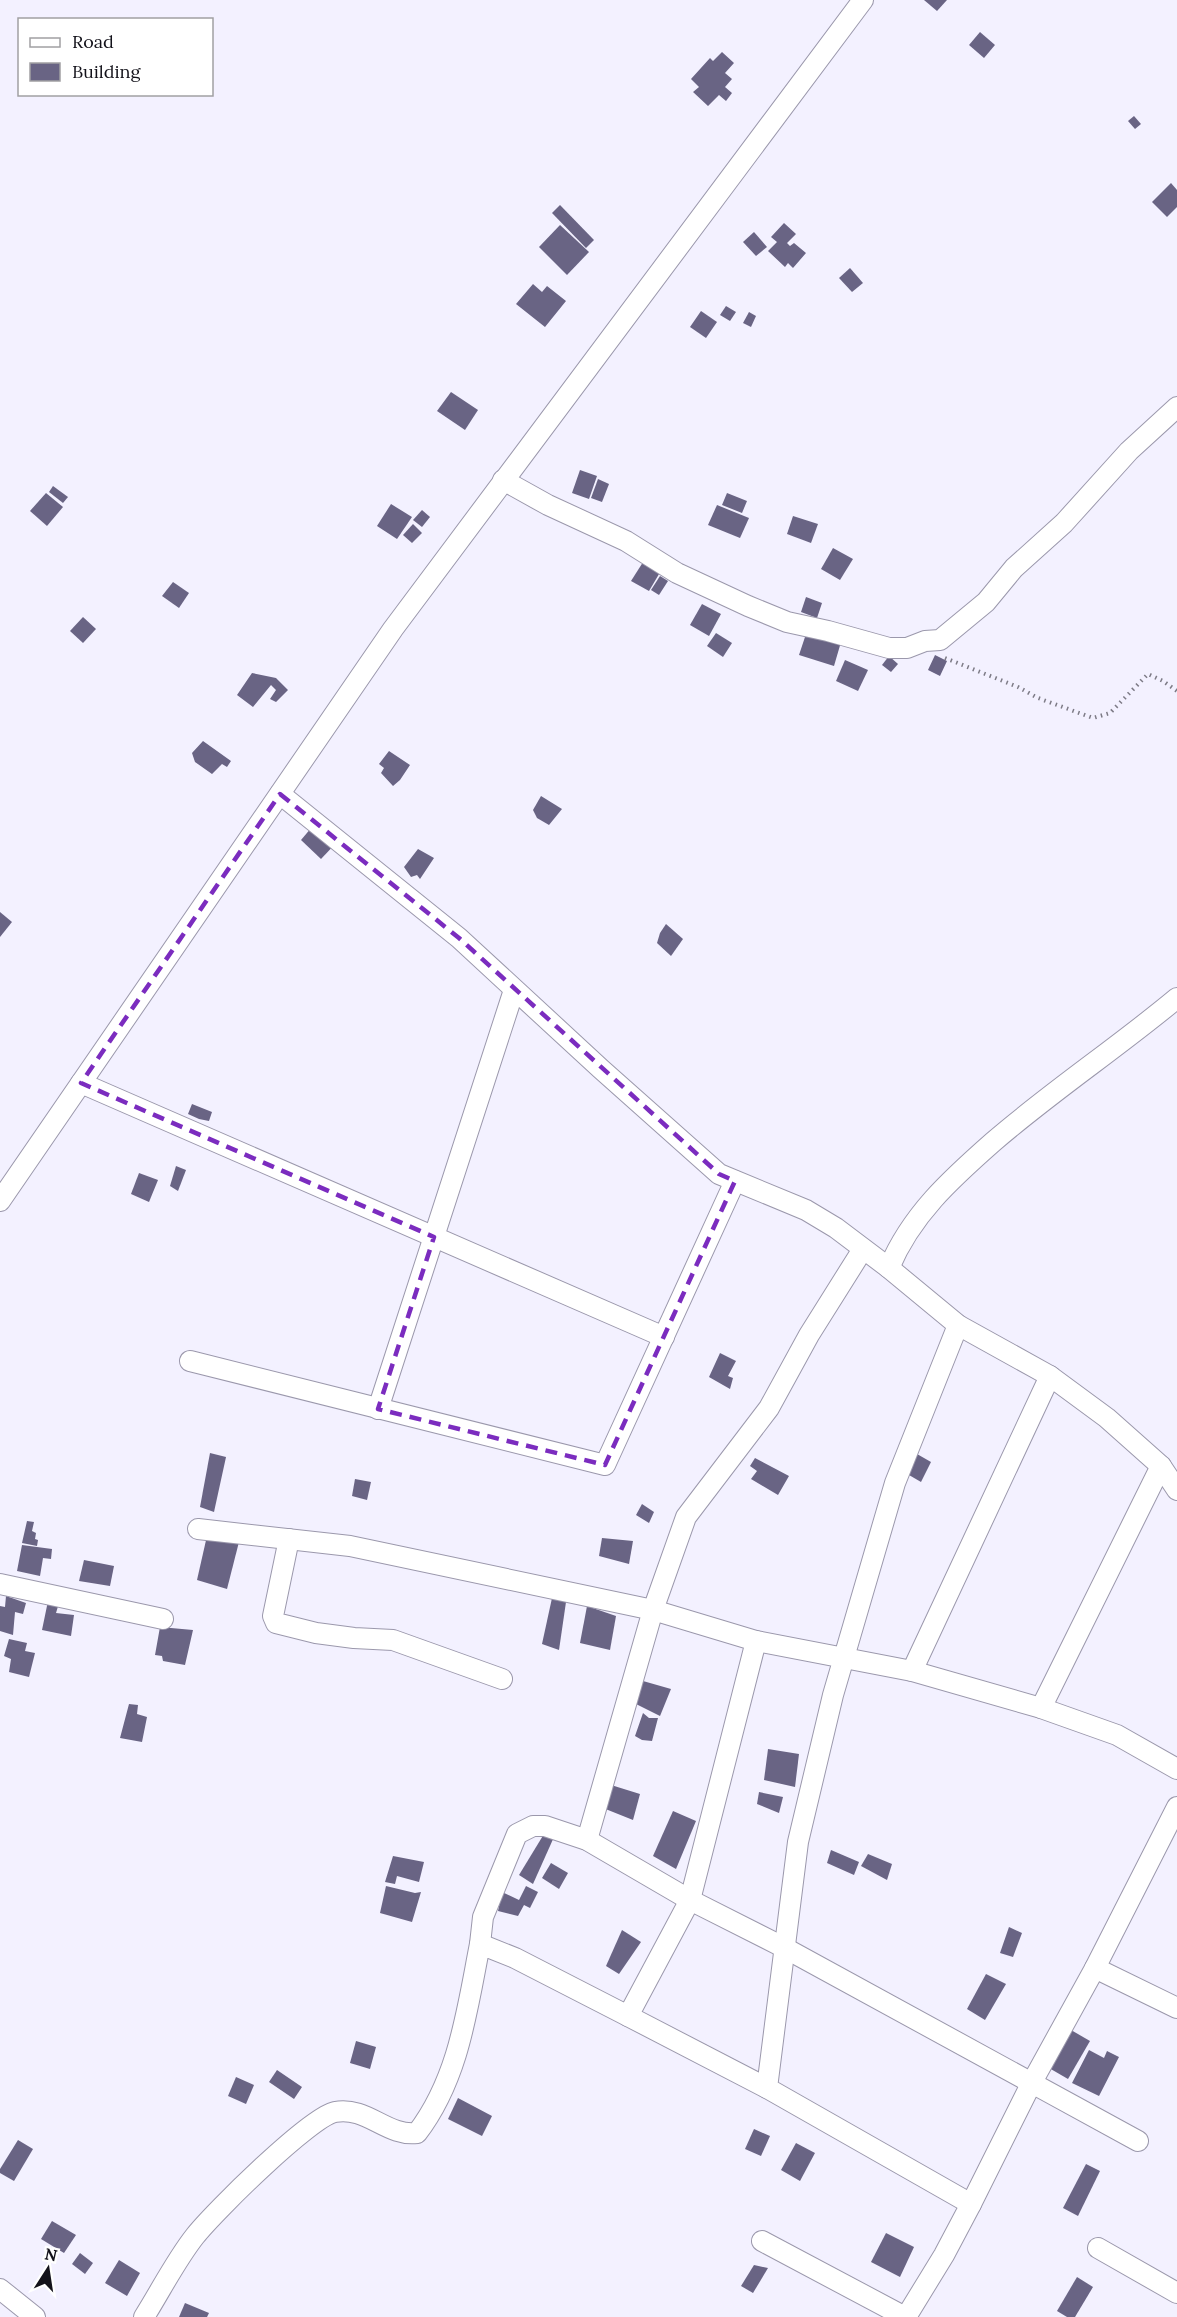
<svg xmlns="http://www.w3.org/2000/svg" width="1177" height="2317" font-family="Lora,serif">
  <style>
    .building { fill: #696484 }
    .lines { fill: none; stroke-linecap: round; stroke-linejoin: round }
    .minor-casing { stroke: #9b98ac; stroke-width: 22 }
    .path { stroke: #7d7b86; stroke-width: 4; stroke-dasharray: 1.5 4.5; stroke-linecap: butt }
    .minor { stroke: #fff; stroke-width: 20 }
    .marked { fill: none; stroke: #7b2cbf; stroke-width: 4.5; stroke-dasharray: 12 8; stroke-linejoin: round }
  </style>
  <rect width="100%" height="100%" fill="#f3f1ff"/>
  <g class="building">
    <path d="M924 0H947L937 11Z"/>
    <path d="M980 32 995 45 984 58 969 45Z"/>
    <path d="M722 52 734 63 725 73 732 79 725 87 732 93 726 101 719 95 708 106 693 92 699 87 691 79 710 58 713 61Z"/>
    <path d="M1134 116 1141 124 1135 129 1128 121Z"/>
    <path d="M1171 183 1177 190V207L1167 217 1152 202Z"/>
    <path d="M560 205 594 240 586 248 552 213Z"/>
    <path d="M784 223 796 234 787 243 790 246 794 243 806 253 793 268 788 263 785 267 768 251 777 242 771 237Z"/>
    <path d="M560 225 589 252 567 275 539 247Z"/>
    <path d="M754 232 767 247 756 256 743 242Z"/>
    <path d="M850 268 863 283 852 292 839 278Z"/>
    <path d="M533 284 542 292 547 286 566 301 545 327 516 304Z"/>
    <path d="M726 306 736 312 730 321 720 315Z"/>
    <path d="M701 311 717 322 706 338 690 327Z"/>
    <path d="M749 312 756 316 751 327 743 323Z"/>
    <path d="M451 392 478 410 465 430 437 411Z"/>
    <path d="M580 470 597 476 589 499 572 493Z"/>
    <path d="M598 479 609 484 602 502 591 498Z"/>
    <path d="M53 486 68 497 63 503 49 492Z"/>
    <path d="M46 493 63 507 47 526 30 511Z"/>
    <path d="M727 493 747 501 742 513 722 505Z"/>
    <path d="M391 504 412 517 397 539 377 526Z"/>
    <path d="M717 505 749 518 740 538 708 525Z"/>
    <path d="M422 510 430 517 422 527 413 520Z"/>
    <path d="M793 516 818 524 811 543 787 534Z"/>
    <path d="M413 524 422 533 412 543 403 535Z"/>
    <path d="M833 548 853 559 840 580 821 569Z"/>
    <path d="M645 559 662 569 649 591 631 581Z"/>
    <path d="M660 576 668 581 659 595 651 590Z"/>
    <path d="M173 582 189 593 179 608 162 596Z"/>
    <path d="M806 597 822 603 817 618 801 612Z"/>
    <path d="M702 604 721 614 709 636 690 625Z"/>
    <path d="M83 617 96 629 83 643 70 631Z"/>
    <path d="M807 631 841 642 834 666 799 655Z"/>
    <path d="M716 633 732 643 723 657 707 646Z"/>
    <path d="M935 655 947 661 940 676 928 670Z"/>
    <path d="M889 656 898 664 891 672 882 665Z"/>
    <path d="M845 660 868 670 858 691 836 681Z"/>
    <path d="M252 673 276 678 288 690 276 702 270 699 276 690 271 685 253 707 237 695Z"/>
    <path d="M203 741 231 761 227 767 222 764 212 774 195 762 192 753Z"/>
    <path d="M389 751 410 765 400 780 393 786 381 773 384 768 379 764Z"/>
    <path d="M541 796 562 809 549 825 537 818 533 810Z"/>
    <path d="M312 827 338 841 321 859 301 840Z"/>
    <path d="M418 849 434 858 420 879 417 875 411 877 404 867Z"/>
    <path d="M0 912 12 922 0 937Z"/>
    <path d="M666 924 683 939 671 956 657 943 660 933Z"/>
    <path d="M192 1104 212 1112 209 1121 199 1119 188 1114Z"/>
    <path d="M176 1166 186 1170 178 1191 170 1186Z"/>
    <path d="M139 1173 158 1180 149 1202 131 1194Z"/>
    <path d="M720 1353 736 1361 728 1376 733 1378 730 1389 709 1377Z"/>
    <path d="M210 1453 226 1457 214 1512 200 1507Z"/>
    <path d="M917 1454 931 1462 921 1482 909 1475Z"/>
    <path d="M755 1458 789 1476 778 1495 751 1479 757 1471 750 1466Z"/>
    <path d="M355 1479 371 1482 367 1500 352 1496Z"/>
    <path d="M642 1504 654 1512 649 1523 636 1515Z"/>
    <path d="M27 1521 34 1522 32 1531 36 1533 35 1539 38 1540 37 1546 22 1543Z"/>
    <path d="M209 1527 241 1534 227 1589 197 1580Z"/>
    <path d="M602 1538 633 1541 629 1564 599 1556Z"/>
    <path d="M22 1545 52 1549 51 1559 43 1558 40 1576 17 1571Z"/>
    <path d="M84 1560 114 1566 110 1586 79 1581Z"/>
    <path d="M6 1596 26 1603 23 1614 15 1612 13 1635 0 1631V1606L5 1607Z"/>
    <path d="M552 1598 566 1602 559 1650 542 1644Z"/>
    <path d="M48 1601 59 1603 56 1613 74 1615 71 1636 42 1630Z"/>
    <path d="M587 1606 616 1616 610 1650 580 1643Z"/>
    <path d="M160 1627 193 1630 185 1665 163 1661 162 1656 155 1655Z"/>
    <path d="M9 1639 27 1643 25 1651 35 1653 29 1677 9 1672 11 1659 4 1656Z"/>
    <path d="M643 1681 671 1689 660 1716 634 1703Z"/>
    <path d="M129 1704 138 1705 137 1714 147 1717 142 1742 120 1738Z"/>
    <path d="M643 1713 649 1718H658L652 1741 642 1740 635 1736Z"/>
    <path d="M768 1749 799 1754 795 1787 764 1780Z"/>
    <path d="M611 1785 640 1794 633 1820 603 1808Z"/>
    <path d="M759 1792 783 1797 779 1813 757 1804Z"/>
    <path d="M673 1811 696 1821 676 1869 653 1856Z"/>
    <path d="M544 1834 554 1837 533 1884 519 1875Z"/>
    <path d="M831 1850 859 1862 854 1875 827 1863Z"/>
    <path d="M868 1854 892 1864 887 1880 861 1866Z"/>
    <path d="M393 1856 424 1862 419 1882 397 1876 395 1884 385 1882Z"/>
    <path d="M551 1863 568 1873 559 1889 542 1878Z"/>
    <path d="M386 1886 415 1893 421 1892 412 1922 380 1913Z"/>
    <path d="M526 1886 538 1892 530 1908 524 1905 518 1916 498 1911 502 1892 519 1900Z"/>
    <path d="M1009 1927 1022 1933 1013 1957 1000 1953Z"/>
    <path d="M622 1930 641 1942 619 1974 606 1966Z"/>
    <path d="M986 1974 1006 1984 985 2020 967 2009Z"/>
    <path d="M1071 2030 1090 2041 1068 2079 1049 2068Z"/>
    <path d="M356 2041 376 2047 370 2069 350 2063Z"/>
    <path d="M1089 2050 1104 2058 1107 2051 1119 2057 1099 2096 1072 2083Z"/>
    <path d="M277 2070 302 2087 294 2099 269 2082Z"/>
    <path d="M236 2077 254 2085 246 2104 228 2096Z"/>
    <path d="M458 2098 492 2116 482 2136 448 2119Z"/>
    <path d="M754 2129 770 2136 761 2156 745 2149Z"/>
    <path d="M18 2140 33 2149 14 2181 0 2173V2169Z"/>
    <path d="M796 2143 815 2153 800 2181 781 2170Z"/>
    <path d="M1086 2164 1100 2171 1078 2216 1063 2208Z"/>
    <path d="M52 2221 76 2235 64 2253 41 2239Z"/>
    <path d="M886 2233 914 2247 900 2277 871 2262Z"/>
    <path d="M80 2253 93 2263 85 2274 72 2264Z"/>
    <path d="M119 2260 140 2273 127 2296 105 2283Z"/>
    <path d="M754 2265 768 2268 753 2293 741 2286Z"/>
    <path d="M1077 2277 1093 2287 1075 2317H1067L1057 2311Z"/>
    <path d="M185 2303 209 2313 207 2317H179Z"/>
  </g>
  <g class="lines">
    <defs>
      <g id="minor">
        <path d="M503 480 548 505 626 541 677 573 748 606 787 622 828 631 889 648H907L925 641 940 640 986 602 1014 568 1064 523 1129 451 1177 407"/>
        <path d="M280 794 459 938 601 1069 719 1174 806 1210 836 1228 889 1268C911 1215 951 1179 993 1142 1052 1091 1117 1048 1177 998"/>
        <path d="M81 1083 664 1337"/>
        <path d="M0 1201 393 629 863 0"/>
        <path d="M889 1268 958 1325 1050 1376 1107 1418 1161 1466 1177 1490"/>
        <path d="M958 1325 895 1483 833 1695 798 1842 767 2088 971 2204"/>
        <path d="M190 1361 605 1465 735 1181"/>
        <path d="M378 1409 514 990"/>
        <path d="M198 1529 350 1546 653 1610 756 1641 912 1671 1041 1708 1117 1735 1177 1769"/>
        <path d="M289 1539 273 1616 276 1623 316 1633 354 1638 393 1640 502 1679"/>
        <path d="M0 1584 163 1619"/>
        <path d="M912 1671 1050 1376"/>
        <path d="M1041 1708 1161 1466"/>
        <path d="M587 1840 653 1610 686 1517 769 1408 809 1335 863 1249"/>
        <path d="M480 1944 483 1917 517 1834 533 1826H545L587 1840 690 1900 783 1947 1138 2141"/>
        <path d="M1095 1968 1177 2008"/>
        <path d="M628 2016 767 2088"/>
        <path d="M762 2241 905 2317"/>
        <path d="M1098 2248 1177 2293"/>
        <path d="M0 2289 35 2317"/>
        <path d="M144 2317C161 2290 176 2260 195 2236 214 2212 310 2117 335 2112 367 2106 387 2137 417 2133 459 2078 467 2010 480 1944L515 1958 628 2016 690 1900 756 1641"/>
        <path d="M906 2317 944 2255 971 2204 1031 2084 1095 1968 1177 1807"/>
      </g>
    </defs>
    <use href="#minor" class="minor-casing"/>
    <path class="path" d="M945 658 1018 687 1038 698 1093 718 1110 713 1148 674 1163 681 1177 691"/>
    <use href="#minor" class="minor"/>
  </g>
  <path class="marked" d="M280 794 459 938 719 1174 735 1181 605 1465 378 1409 434 1237 81 1083Z"/>
  <rect x="18" y="18" width="195" height="78" fill="#ffffff" stroke="#a1a0a3" stroke-width="1.5"/>
  <rect x="30" y="38" width="30" height="9" fill="#ffffff" stroke="#a1a0a3" stroke-width="1.5"/>
  <text x="72" y="48" font-size="18" fill="#13121a">Road</text>
  <rect x="30" y="63" width="30" height="18" fill="#696484" stroke="#a1a0a3" stroke-width="1.5"/>
  <text x="72" y="78" font-size="18" fill="#13121a">Building</text>
  <g transform="translate(48 2269) rotate(12)" stroke="#ffffff" stroke-width="4.5" paint-order="stroke">
  <path d="M0-4.5L10 22L0 15L-10 22Z" fill="#13121a"/>
  <text y="-9" font-size="16" font-weight="bold" text-anchor="middle" fill="#13121a">N</text>
  </g>
</svg>
